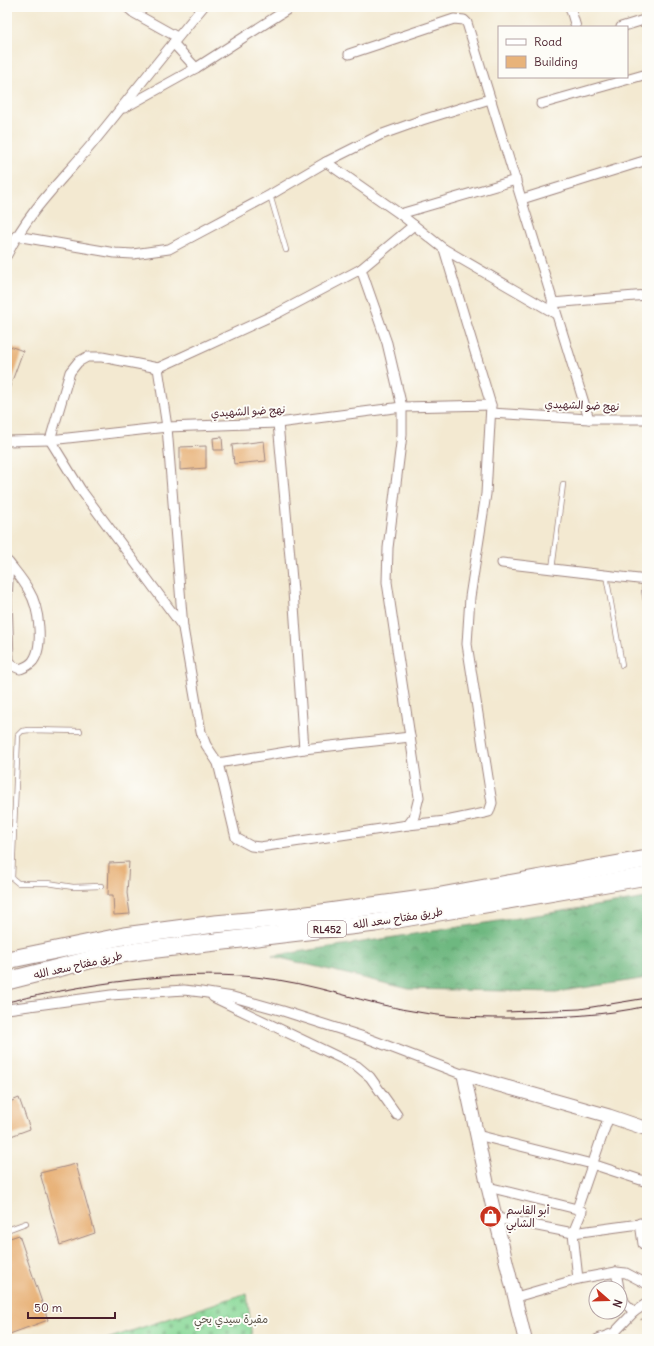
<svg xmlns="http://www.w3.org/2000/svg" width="654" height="1346" font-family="Delius,'Playpen Sans Arabic',sans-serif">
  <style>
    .forest { fill: url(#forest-crowns); stroke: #5c6c56 }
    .cemetery { fill: url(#cemetery-stones); stroke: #697c61 }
    .building { fill: #e8b37a }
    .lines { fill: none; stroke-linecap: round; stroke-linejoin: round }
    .lane-casing { stroke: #9e847e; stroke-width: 6 }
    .street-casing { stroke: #9e847e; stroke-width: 11 }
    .secondary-casing { stroke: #9e847e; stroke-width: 15 }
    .highway-casing { stroke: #9e847e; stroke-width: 19 }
    .path { stroke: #9e847e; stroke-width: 2; stroke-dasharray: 1 3; stroke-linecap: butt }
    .lane { stroke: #fff; stroke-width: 4.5 }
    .street { stroke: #fff; stroke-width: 9 }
    .secondary { stroke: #fff; stroke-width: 13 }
    .highway { stroke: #fff; stroke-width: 17 }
    .tram { stroke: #4a1f2b; stroke-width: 1 }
    .labels { text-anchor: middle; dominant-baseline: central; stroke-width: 4; stroke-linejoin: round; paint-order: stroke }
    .shield { fill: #fdfcf7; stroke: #806168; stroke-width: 1 }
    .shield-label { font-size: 10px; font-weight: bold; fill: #4a1f2b }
    .street-label { font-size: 11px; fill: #4a1f2b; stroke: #fdfcf7 }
    .poi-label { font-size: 11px; fill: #4a1f2b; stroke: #fdfcf7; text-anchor: start }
    .park-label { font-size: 11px; fill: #5d564b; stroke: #fdfcf7 }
  </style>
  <defs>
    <pattern id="forest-crowns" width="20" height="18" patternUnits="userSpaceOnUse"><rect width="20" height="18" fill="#6eb880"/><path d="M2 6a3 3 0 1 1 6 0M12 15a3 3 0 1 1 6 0" fill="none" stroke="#5c9569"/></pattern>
    <pattern id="cemetery-stones" width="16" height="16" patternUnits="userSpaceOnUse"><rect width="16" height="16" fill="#88d897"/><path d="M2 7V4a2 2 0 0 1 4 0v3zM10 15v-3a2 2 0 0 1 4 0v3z" fill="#77b982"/></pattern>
  </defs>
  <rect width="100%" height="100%" fill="#fdfcf7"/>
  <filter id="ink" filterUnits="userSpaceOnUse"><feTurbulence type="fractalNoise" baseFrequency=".025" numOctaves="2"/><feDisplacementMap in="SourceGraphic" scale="8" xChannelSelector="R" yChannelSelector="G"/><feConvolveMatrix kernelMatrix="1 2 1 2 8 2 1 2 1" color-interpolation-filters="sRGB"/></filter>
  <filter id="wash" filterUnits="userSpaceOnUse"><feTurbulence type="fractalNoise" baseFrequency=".012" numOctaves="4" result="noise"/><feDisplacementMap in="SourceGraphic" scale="16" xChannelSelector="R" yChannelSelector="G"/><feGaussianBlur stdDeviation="0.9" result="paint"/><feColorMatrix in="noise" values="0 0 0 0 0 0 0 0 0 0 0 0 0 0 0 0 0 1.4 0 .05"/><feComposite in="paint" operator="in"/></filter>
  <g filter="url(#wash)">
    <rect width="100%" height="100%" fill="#f3e9d1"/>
    <path class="forest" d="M647 898V977L641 979 556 992 409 989 272 956Z"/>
    <path class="cemetery" d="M247 1293 252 1339H107Z"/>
    <g id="blocks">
      <g class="building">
        <path d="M7 345 23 351 8 392H7Z"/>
        <path d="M222 437 223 450H214L213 438Z"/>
        <path d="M264 441 266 461 234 464 232 445Z"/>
        <path d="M206 446V468L180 470V447Z"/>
        <path d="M129 862 127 893 130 914 114 915 113 895H108L109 863Z"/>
        <path d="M19 1098 30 1129 11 1136 7 1123V1103Z"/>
        <path d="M76 1164 95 1233 60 1245 40 1173Z"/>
        <path d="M19 1235 48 1320 7 1335V1239Z"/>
      </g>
    </g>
  </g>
  <g filter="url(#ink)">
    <use href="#blocks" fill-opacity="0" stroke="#9e847e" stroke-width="1"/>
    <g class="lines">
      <defs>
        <g id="lane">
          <path d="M270 195 286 250"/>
          <path d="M647 566 644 591 647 606"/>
          <path d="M552 569 563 484"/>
          <path d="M606 575 622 665"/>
          <path d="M7 830H14L12 878 18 883H48L73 887 101 886"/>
          <path d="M14 830 18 735 22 731 29 730 80 731"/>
          <path d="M7 1230 26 1223"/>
        </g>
        <g id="street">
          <path d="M127 7 134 13 177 37"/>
          <path d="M570 7 576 27"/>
          <path d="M621 27 647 19"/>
          <path d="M173 43 196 68"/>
          <path d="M349 54 454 19 464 20 467 23 589 419"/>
          <path d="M541 104 647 74"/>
          <path d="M124 108 196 68 291 7"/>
          <path d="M326 162 400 214 444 249 556 314"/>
          <path d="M522 199 647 160"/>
          <path d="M400 214 516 180"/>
          <path d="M16 236 115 253 133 254 169 249 270 195 326 162 380 135 422 120 490 99"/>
          <path d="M7 255C28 211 61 181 92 144 129 99 165 52 203 7"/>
          <path d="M552 303 647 295"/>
          <path d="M158 368 167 427 183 628 201 732 206 745 218 763 236 838 251 846 260 847 408 825 414 817 419 797 387 582 388 548 402 435V407L387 343 361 269"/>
          <path d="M491 413 589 419H647"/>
          <path d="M278 423 293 591 304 749"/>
          <path d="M7 441 50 440 167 427 278 423 402 407 491 405"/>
          <path d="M7 561 9 563C16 572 24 581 29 591 39 607 44 646 33 661 29 666 25 667 20 669L13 666 9 660 7 599 9 563"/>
          <path d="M502 563 647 580"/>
          <path d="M183 627 81 490 50 440 70 372 78 362 87 357H102L158 368 278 313 361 269 414 225"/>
          <path d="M218 763 304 749 410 737"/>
          <path d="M408 825 446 821 485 813 489 812 492 803 467 644 470 597 486 494 491 405 444 249"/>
          <path d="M213 997 357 1066 370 1077 397 1115"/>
          <path d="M7 1009 111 995 184 990 201 992 233 997 283 1011 364 1037 464 1075"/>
          <path d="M477 1135 592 1164 647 1182"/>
          <path d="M488 1187 577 1209"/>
          <path d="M497 1218 573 1233 647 1223"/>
          <path d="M640 1223 643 1244 647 1247"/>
          <path d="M616 1272 619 1288"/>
          <path d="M578 1279 573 1233 582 1211 577 1209 609 1116"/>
          <path d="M620 1291 625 1303 634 1312"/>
          <path d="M516 1297 578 1279 616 1272 626 1273 647 1284"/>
          <path d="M598 1339 614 1333 634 1312 647 1303"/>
        </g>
        <path id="secondary" d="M525 1339 488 1187 464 1075 609 1116 647 1129"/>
        <g id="highway">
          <path d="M7 960 124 936 215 924 300 916 430 898 647 859"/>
          <path d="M7 981 97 958 140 951 375 923 647 876"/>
        </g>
      </defs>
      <use href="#lane" class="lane-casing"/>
      <use href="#street" class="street-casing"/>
      <use href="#secondary" class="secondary-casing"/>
      <use href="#highway" class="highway-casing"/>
      <path class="path" d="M641 1319 647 1325"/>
      <use href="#lane" class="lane"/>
      <use href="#street" class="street"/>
      <use href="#secondary" class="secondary"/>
      <use href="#highway" class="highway"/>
      <g class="tram">
        <path d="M7 1002C88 984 172 970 255 977 313 982 367 1005 424 1013 453 1018 485 1018 515 1018 559 1017 603 1016 647 1006"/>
        <path d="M506 1012 580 1009 647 998"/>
      </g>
    </g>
  </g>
  <defs>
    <symbol id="shop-disc" viewBox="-11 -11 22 22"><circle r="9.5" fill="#c8321e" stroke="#fdfcf7"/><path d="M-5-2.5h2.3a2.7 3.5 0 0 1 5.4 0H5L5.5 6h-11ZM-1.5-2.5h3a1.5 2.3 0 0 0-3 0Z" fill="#fff"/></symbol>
  </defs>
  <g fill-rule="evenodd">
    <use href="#shop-disc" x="478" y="1204" width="25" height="25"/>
  </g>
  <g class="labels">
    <rect class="shield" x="308" y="921" width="38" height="16" rx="3"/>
    <g class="shield-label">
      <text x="327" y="929">RL452</text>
    </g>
    <g class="street-label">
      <text transform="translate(582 405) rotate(2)">نهج ضو الشهيدي</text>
      <text transform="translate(248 411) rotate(-3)">نهج ضو الشهيدي</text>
      <text transform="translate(398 918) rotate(-9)">طريق مفتاح سعد الله</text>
      <text transform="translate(78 965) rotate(-13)">طريق مفتاح سعد الله</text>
    </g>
    <g class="poi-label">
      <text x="506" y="1210">أبو القاسم<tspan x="506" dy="13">الشابي</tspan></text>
    </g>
    <g class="park-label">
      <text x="231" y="1319">مقبرة سيدي يحي</text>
    </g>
  </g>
  <rect width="654" height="1346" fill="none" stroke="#fdfcf7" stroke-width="24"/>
  <rect x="498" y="26" width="130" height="52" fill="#fdfcf7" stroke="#b5a4a5"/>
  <rect x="506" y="39" width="20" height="6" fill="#ffffff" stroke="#b5a4a5"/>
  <text x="534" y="46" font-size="12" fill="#4a1f2b">Road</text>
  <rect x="506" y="56" width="20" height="12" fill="#e8b37a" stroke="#b5a4a5"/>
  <text x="534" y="66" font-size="12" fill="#4a1f2b">Building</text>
  <g transform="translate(608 1300) rotate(110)"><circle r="19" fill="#fdfcf7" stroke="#b5a4a5"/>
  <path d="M0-3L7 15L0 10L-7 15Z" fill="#c8321e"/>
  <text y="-6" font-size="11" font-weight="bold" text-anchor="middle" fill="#4a1f2b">N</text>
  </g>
  <path d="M28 1312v6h87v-6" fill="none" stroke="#4a1f2b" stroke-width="2"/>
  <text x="34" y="1312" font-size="12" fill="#4a1f2b" stroke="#fdfcf7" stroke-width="3" paint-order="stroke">50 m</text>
</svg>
